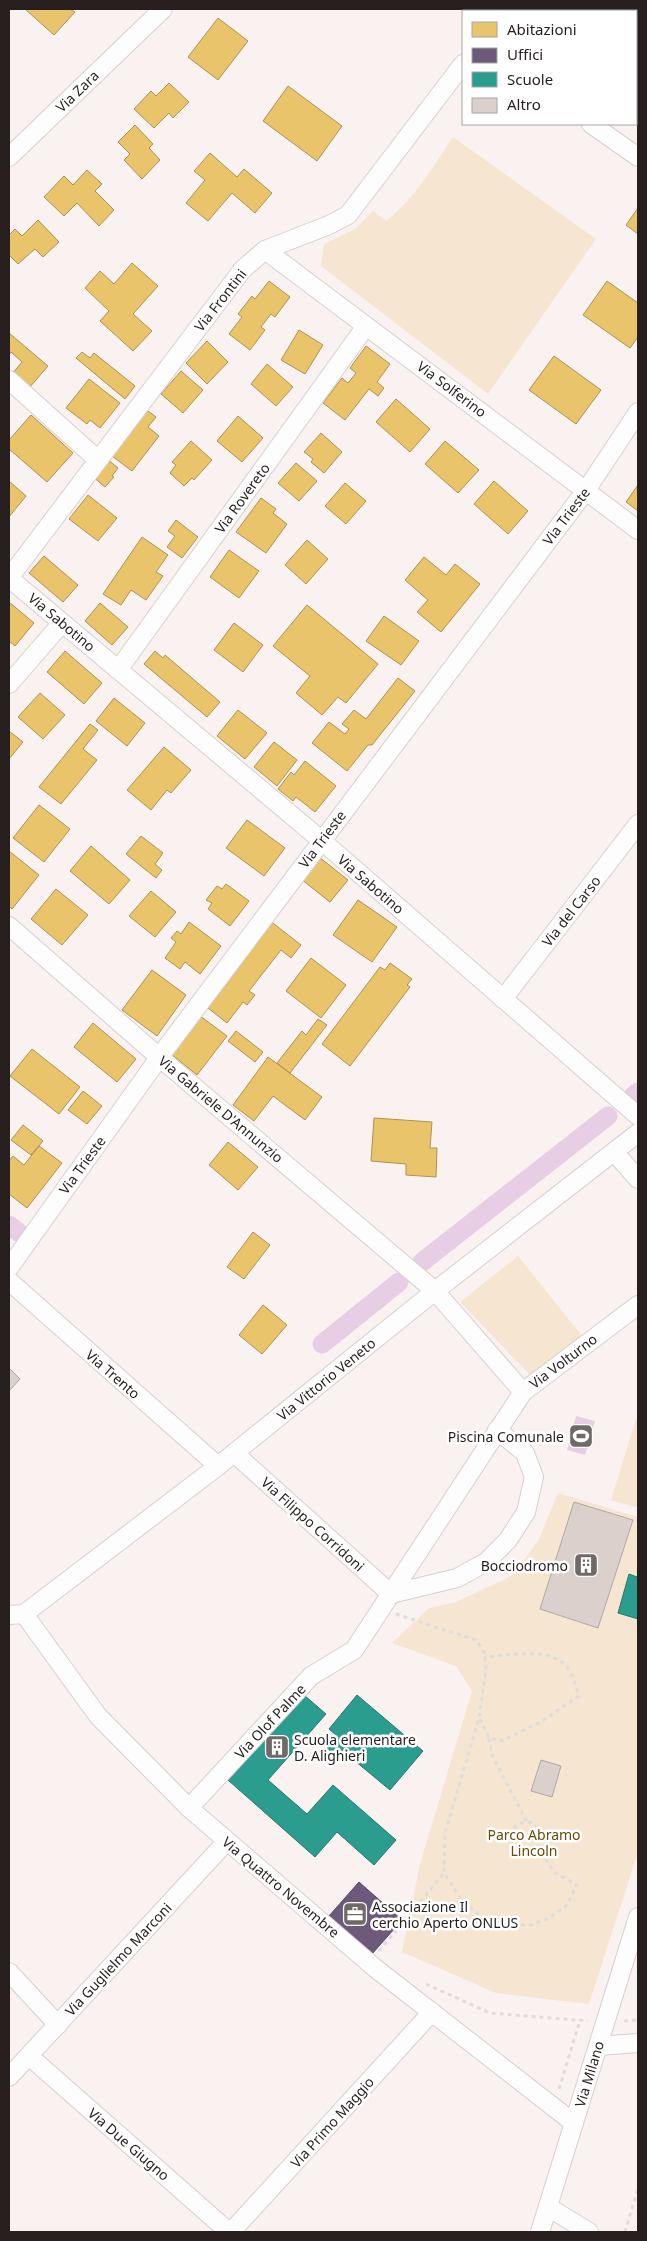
<svg xmlns="http://www.w3.org/2000/svg" width="647" height="2241" font-family="'Noto Sans',sans-serif">
  <style>
    .green { fill: #f6e5d0 }
    .water { fill: #e8cee4 }
    .homes { fill: #e9c46a; stroke: #ae9253 }
    .offices { fill: #6d597a; stroke: #58485e }
    .schools { fill: #2a9d8f; stroke: #29776d }
    .lines { fill: none; stroke-linecap: round; stroke-linejoin: round }
    .canal { stroke: #e8cee4; stroke-width: 19 }
    .building { fill: #dbd0cb; stroke: #aea8a6 }
    .street-casing { stroke: #d7d0cf; stroke-width: 20 }
    .path { stroke: #dfdddc; stroke-width: 3; stroke-dasharray: 4 4; stroke-linecap: butt }
    .street { stroke: #fefdfd; stroke-width: 18 }
    .labels { text-anchor: middle; dominant-baseline: central; stroke-width: 5; stroke-linejoin: round; paint-order: stroke }
    .street-label { font-size: 14px; fill: #261f1e; stroke: #fff }
    .poi-label { font-size: 14px; fill: #261f1e; stroke: #fff; text-anchor: end }
    .park-label { font-size: 14px; fill: #6b4a05; stroke: #fff }
  </style>
  <rect width="100%" height="100%" fill="#faf2f0"/>
  <g class="green">
    <path d="M453 137 596 239 488 394 321 266 324 244 355 229 373 211 386 221C415 199 433 166 453 137Z"/>
    <path d="M518 1256 582 1336 531 1376 460 1302Z"/>
    <path d="M638 1413V1508L611 1500Z"/>
    <path d="M558 1493 638 1517V1852L589 2004 496 1993 402 1952 420 1864 472 1691 456 1666 392 1643 429 1608 454 1603 515 1574 539 1539Z"/>
  </g>
  <path class="water" d="M576 1416 595 1421 585 1455 567 1450Z"/>
  <g class="homes">
    <path d="M25 9H70L75 12 54 35Z"/>
    <path d="M218 18 248 41 218 80 188 57Z"/>
    <path d="M169 83 189 102 173 118 169 113 154 128 134 109 151 91 156 96Z"/>
    <path d="M288 86 342 126 317 161 263 121Z"/>
    <path d="M135 125 153 144 149 148 160 160 142 179 124 160 130 154 118 142Z"/>
    <path d="M210 153 237 177 244 169 272 193 255 213 232 193 208 221 186 203 205 180 194 171Z"/>
    <path d="M87 170 102 184 95 191 114 210 99 226 77 203 64 216 44 197 64 176 73 185Z"/>
    <path d="M638 208V234L626 225Z"/>
    <path d="M38 220 59 242 43 257 35 249 18 264 9 255V235L15 229 22 236Z"/>
    <path d="M132 263 158 286 133 314 152 331 133 351 100 321 109 311 85 288 100 271 114 284Z"/>
    <path d="M269 281 290 297 275 317 271 314 261 327 265 330 250 350 229 334 242 317 238 314 252 296 255 299Z"/>
    <path d="M607 281 638 303V337L630 348 583 315Z"/>
    <path d="M299 330 323 345 305 374 281 360Z"/>
    <path d="M9 333 48 366 29 388 12 374 22 362 11 352 9 355Z"/>
    <path d="M207 341 228 362 207 384 186 363Z"/>
    <path d="M366 346 390 364 377 382 384 388 378 396 369 389 345 420 323 403 342 378 348 383 356 373 350 368Z"/>
    <path d="M82 352 90 358 94 353 135 386 125 399 76 358Z"/>
    <path d="M554 356 601 390 576 424 529 390Z"/>
    <path d="M267 364 293 387 276 406 251 384Z"/>
    <path d="M181 371 203 390 183 413 161 394Z"/>
    <path d="M89 379 120 403 100 428 90 420 87 424 66 408Z"/>
    <path d="M396 399 430 429 410 452 376 422Z"/>
    <path d="M144 408 156 417 148 427 159 436 132 471 108 453Z"/>
    <path d="M31 415 73 453 47 482 9 449V440Z"/>
    <path d="M238 416 263 438 242 462 217 441Z"/>
    <path d="M321 433 342 452 324 473 311 462 313 459 304 452Z"/>
    <path d="M191 441 212 460 194 480 192 478 184 486 170 473 176 465 172 462Z"/>
    <path d="M445 441 479 470 458 493 425 464Z"/>
    <path d="M106 458 118 468 112 476 114 477 105 487 91 475Z"/>
    <path d="M296 463 317 481 299 501 278 483Z"/>
    <path d="M9 481 26 496 9 517Z"/>
    <path d="M494 481 528 511 508 534 474 504Z"/>
    <path d="M345 483 366 501 346 524 325 506Z"/>
    <path d="M638 485V511L626 502Z"/>
    <path d="M88 495 117 518 98 541 69 519Z"/>
    <path d="M261 498 276 509 273 513 287 524 266 553 236 532Z"/>
    <path d="M176 520 198 537 182 558 167 547 175 536 168 531Z"/>
    <path d="M142 537 168 555 156 572 163 576 146 600 131 590 121 605 103 594Z"/>
    <path d="M307 540 328 559 306 584 285 565Z"/>
    <path d="M229 550 259 571 239 598 210 577Z"/>
    <path d="M44 556 78 585 63 602 29 573Z"/>
    <path d="M424 557 446 575 455 564 480 584 441 632 417 612 428 600 405 580Z"/>
    <path d="M9 602 34 623 15 646 9 641Z"/>
    <path d="M100 603 128 627 112 645 85 621Z"/>
    <path d="M307 605 378 664 346 703 338 697 322 715 296 693 310 676 273 646Z"/>
    <path d="M384 616 419 641 401 665 366 641Z"/>
    <path d="M234 623 263 645 243 672 214 650Z"/>
    <path d="M65 651 102 683 84 704 47 672Z"/>
    <path d="M155 651 163 658 165 655 220 702 207 717 144 664Z"/>
    <path d="M398 678 415 691 372 745H368L347 771 312 743 329 722 345 734 349 729 342 724 354 710 366 719Z"/>
    <path d="M40 693 65 715 43 739 18 717Z"/>
    <path d="M114 698 145 723 127 746 96 721Z"/>
    <path d="M238 710 267 733 245 759 217 736Z"/>
    <path d="M90 724 98 730 83 749 97 760 61 804 39 787Z"/>
    <path d="M9 731 23 742 9 759Z"/>
    <path d="M274 742 297 760 277 786 254 767Z"/>
    <path d="M164 747 191 770 171 793 167 790 151 810 127 790Z"/>
    <path d="M305 761 336 786 315 812 296 797 293 801 278 789 291 772 294 775Z"/>
    <path d="M39 805 70 829 44 862 13 838Z"/>
    <path d="M247 820 285 848 264 876 226 848Z"/>
    <path d="M141 836 163 853 155 864 162 870 156 878 126 854Z"/>
    <path d="M91 846 130 880 109 904 70 871Z"/>
    <path d="M9 851 39 875 12 909 9 906Z"/>
    <path d="M319 857 348 880 330 902 301 879Z"/>
    <path d="M226 884 249 901 230 926 208 909 212 903 206 900 217 886 222 889Z"/>
    <path d="M56 889 88 915 62 945 31 919Z"/>
    <path d="M151 891 176 912 155 937 129 916Z"/>
    <path d="M358 900 397 927 372 962 333 935Z"/>
    <path d="M269 920 301 945 291 958 281 950 249 991 255 995 247 1005 243 1002 227 1023 203 1004Z"/>
    <path d="M189 922 221 946 200 974 185 962 180 969 165 958 176 942 171 938 177 931 181 934Z"/>
    <path d="M311 958 346 985 321 1018 286 991Z"/>
    <path d="M390 963 412 979 407 985 410 987 350 1066 322 1044 380 967 385 970Z"/>
    <path d="M152 970 186 995 157 1036 122 1010Z"/>
    <path d="M200 1016 227 1036 197 1075 171 1054Z"/>
    <path d="M318 1019 327 1025 290 1073 277 1063 302 1031 306 1035Z"/>
    <path d="M93 1023 136 1059 117 1082 74 1047Z"/>
    <path d="M236 1031 263 1052 255 1062 228 1041Z"/>
    <path d="M32 1049 80 1087 59 1114 10 1076Z"/>
    <path d="M268 1057 322 1097 305 1120 273 1096 254 1121 233 1105Z"/>
    <path d="M83 1091 102 1106 87 1124 68 1110Z"/>
    <path d="M374 1118 432 1122 430 1148H437L436 1177 406 1175V1164L371 1161Z"/>
    <path d="M23 1125 43 1141 31 1155 11 1140Z"/>
    <path d="M228 1142 258 1167 238 1190 209 1165Z"/>
    <path d="M39 1146 62 1163 27 1208 9 1194V1161L13 1156 24 1165Z"/>
    <path d="M253 1232 270 1245 244 1279 227 1267Z"/>
    <path d="M263 1305 287 1325 262 1354 239 1335Z"/>
  </g>
  <path class="offices" d="M359 1882 402 1920 372 1954 329 1916Z"/>
  <g class="schools">
    <path d="M629 1574 637 1577 638 1574V1619L618 1613Z"/>
    <path d="M304 1695 326 1714 268 1780 307 1814 333 1785 396 1840 374 1865 337 1832 315 1857 228 1780Z"/>
    <path d="M357 1695 423 1751 390 1790 349 1756 343 1762 327 1748 337 1736 329 1729Z"/>
  </g>
  <g class="lines">
    <g class="canal">
      <path d="M633 1096 638 1092"/>
      <path d="M9 1225 18 1232"/>
      <path d="M422 1262 608 1116"/>
      <path d="M322 1344 399 1282"/>
    </g>
  </g>
  <g class="building">
    <path d="M9 1368 20 1379 9 1391Z"/>
    <path d="M574 1502 633 1520 598 1628 540 1609Z"/>
    <path d="M541 1760 561 1766 552 1797 531 1791Z"/>
  </g>
  <g class="lines">
    <defs>
      <g id="street">
        <path d="M500 11 502 9"/>
        <path d="M463 64 348 215 329 225 265 250 243 269 9 578 321 840 638 1116"/>
        <path d="M591 124 638 157"/>
        <path d="M9 157 163 9"/>
        <path d="M265 250 638 530"/>
        <path d="M9 380 98 460"/>
        <path d="M118 670 366 326"/>
        <path d="M9 684 62 623"/>
        <path d="M9 926 159 1057 435 1291 523 1392"/>
        <path d="M503 999 638 824"/>
        <path d="M614 1152 638 1179"/>
        <path d="M9 1268 166 1048 587 489 638 412"/>
        <path d="M9 1281 218 1466"/>
        <path d="M234 1453 391 1594"/>
        <path d="M391 1594 457 1578 486 1562 508 1540 526 1512 534 1477 525 1453 497 1430"/>
        <path d="M24 1614 98 1716 189 1808 375 1968 574 2123"/>
        <path d="M9 1615 24 1614 218 1466 435 1291 638 1133"/>
        <path d="M189 1808 311 1676 354 1650 523 1392 638 1305"/>
        <path d="M9 1972 58 2025"/>
        <path d="M598 2046 638 2043"/>
        <path d="M29 2056 229 2232"/>
        <path d="M9 2077 227 1841"/>
        <path d="M548 2207 589 2232"/>
        <path d="M231 2232 432 2012"/>
        <path d="M540 2232 638 1917"/>
      </g>
    </defs>
    <use href="#street" class="street-casing"/>
    <g class="path">
      <path d="M396 1614 476 1640 484 1652 486 1669 479 1718 445 1833 444 1873 463 1902 482 1917 504 1924 531 1925 549 1918 566 1906 577 1885 555 1873 547 1862 540 1845"/>
      <path d="M480 1719 489 1738 502 1741 542 1721 579 1696C576 1688 574 1677 569 1670 552 1645 510 1655 484 1657"/>
      <path d="M489 1738 492 1755 527 1822"/>
      <circle cx="526" cy="1837" r="15"/>
      <path d="M379 1951 444 1873"/>
      <path d="M426 1984 490 2013 588 2021"/>
      <path d="M624 2021 638 2020"/>
      <path d="M559 2089 580 2020"/>
      <path d="M625 2232 638 2188"/>
    </g>
    <use href="#street" class="street"/>
  </g>
  <defs>
    <symbol id="stadium-square" viewBox="-11 -11 22 22"><rect x="-9" y="-9" width="18" height="18" rx="4" fill="#706968" stroke="#fff"/><path d="M0-5a6.5 5 0 1 0 0 10a6.5 5 0 1 0 0-10ZM-3.5-1.8h7v3.6h-7Z" fill="#fff"/></symbol>
    <symbol id="building-square" viewBox="-11 -11 22 22"><rect x="-9" y="-9" width="18" height="18" rx="4" fill="#706968" stroke="#fff"/><path d="M-4-6H4V6H1V3H-1V6H-4ZM-2.5-4.3h1.7v1.8h-1.7ZM.8-4.3h1.7v1.8H.8ZM-2.5-1h1.7V.8h-1.7ZM.8-1h1.7V.8H.8Z" fill="#fff"/></symbol>
    <symbol id="office-square" viewBox="-11 -11 22 22"><rect x="-9" y="-9" width="18" height="18" rx="4" fill="#706968" stroke="#fff"/><path d="M-6-3h4V-5.5h4V-3h4V5H-6ZM-1-4.5V-3h2v-1.5ZM-6 0V1H6V0Z" fill="#fff"/></symbol>
  </defs>
  <g fill-rule="evenodd">
    <use href="#stadium-square" x="567" y="1422" width="28" height="28"/>
    <use href="#building-square" x="572" y="1551" width="28" height="28"/>
    <use href="#building-square" x="263" y="1733" width="28" height="28"/>
    <use href="#office-square" x="341" y="1900" width="28" height="28"/>
  </g>
  <g class="labels">
    <g class="street-label">
      <text transform="translate(77 91) rotate(-44)">Via Zara</text>
      <text transform="translate(220 300) rotate(-52)">Via Frontini</text>
      <text transform="translate(452 389) rotate(37)">Via Solferino</text>
      <text transform="translate(242 498) rotate(-54)">Via Rovereto</text>
      <text transform="translate(566 516) rotate(-53)">Via Trieste</text>
      <text transform="translate(62 622) rotate(40)">Via Sabotino</text>
      <text transform="translate(322 839) rotate(-53)">Via Trieste</text>
      <text transform="translate(371 884) rotate(41)">Via Sabotino</text>
      <text transform="translate(571 911) rotate(-52)">Via del Carso</text>
      <text transform="translate(221 1109) rotate(40)">Via Gabriele D'Annunzio</text>
      <text transform="translate(82 1165) rotate(-54)">Via Trieste</text>
      <text transform="translate(563 1361) rotate(-37)">Via Volturno</text>
      <text transform="translate(113 1374) rotate(41)">Via Trento</text>
      <text transform="translate(326 1379) rotate(-39)">Via Vittorio Veneto</text>
      <text transform="translate(313 1524) rotate(42)">Via Filippo Corridoni</text>
      <text transform="translate(270 1721) rotate(-47)">Via Olof Palme</text>
      <text transform="translate(281 1887) rotate(40)">Via Quattro Novembre</text>
      <text transform="translate(118 1959) rotate(-47)">Via Guglielmo Marconi</text>
      <text transform="translate(589 2074) rotate(-73)">Via Milano</text>
      <text transform="translate(332 2122) rotate(-48)">Via Primo Maggio</text>
      <text transform="translate(129 2144) rotate(41)">Via Due Giugno</text>
    </g>
    <g class="poi-label">
      <text x="564" y="1436">Piscina Comunale</text>
      <text x="568" y="1565">Bocciodromo</text>
      <text x="294" y="1739" text-anchor="start">Scuola elementare<tspan x="294" dy="16">D. Alighieri</tspan></text>
      <text x="372" y="1906" text-anchor="start">Associazione Il<tspan x="372" dy="16">cerchio Aperto ONLUS</tspan></text>
    </g>
    <g class="park-label">
      <text x="534" y="1834">Parco Abramo<tspan x="534" dy="16">Lincoln</tspan></text>
    </g>
  </g>
  <rect width="647" height="2241" fill="none" stroke="#261f1e" stroke-width="20"/>
  <rect x="462" y="10" width="175" height="115" fill="#ffffff" stroke="#a8a5a5"/>
  <rect x="472" y="22" width="25" height="15" fill="#e9c46a" stroke="#a8a5a5"/>
  <text x="507" y="35" font-size="15" fill="#261f1e">Abitazioni</text>
  <rect x="472" y="48" width="25" height="15" fill="#6d597a" stroke="#a8a5a5"/>
  <text x="507" y="60" font-size="15" fill="#261f1e">Uffici</text>
  <rect x="472" y="72" width="25" height="15" fill="#2a9d8f" stroke="#a8a5a5"/>
  <text x="507" y="85" font-size="15" fill="#261f1e">Scuole</text>
  <rect x="472" y="98" width="25" height="15" fill="#dbd0cb" stroke="#a8a5a5"/>
  <text x="507" y="110" font-size="15" fill="#261f1e">Altro</text>
</svg>
